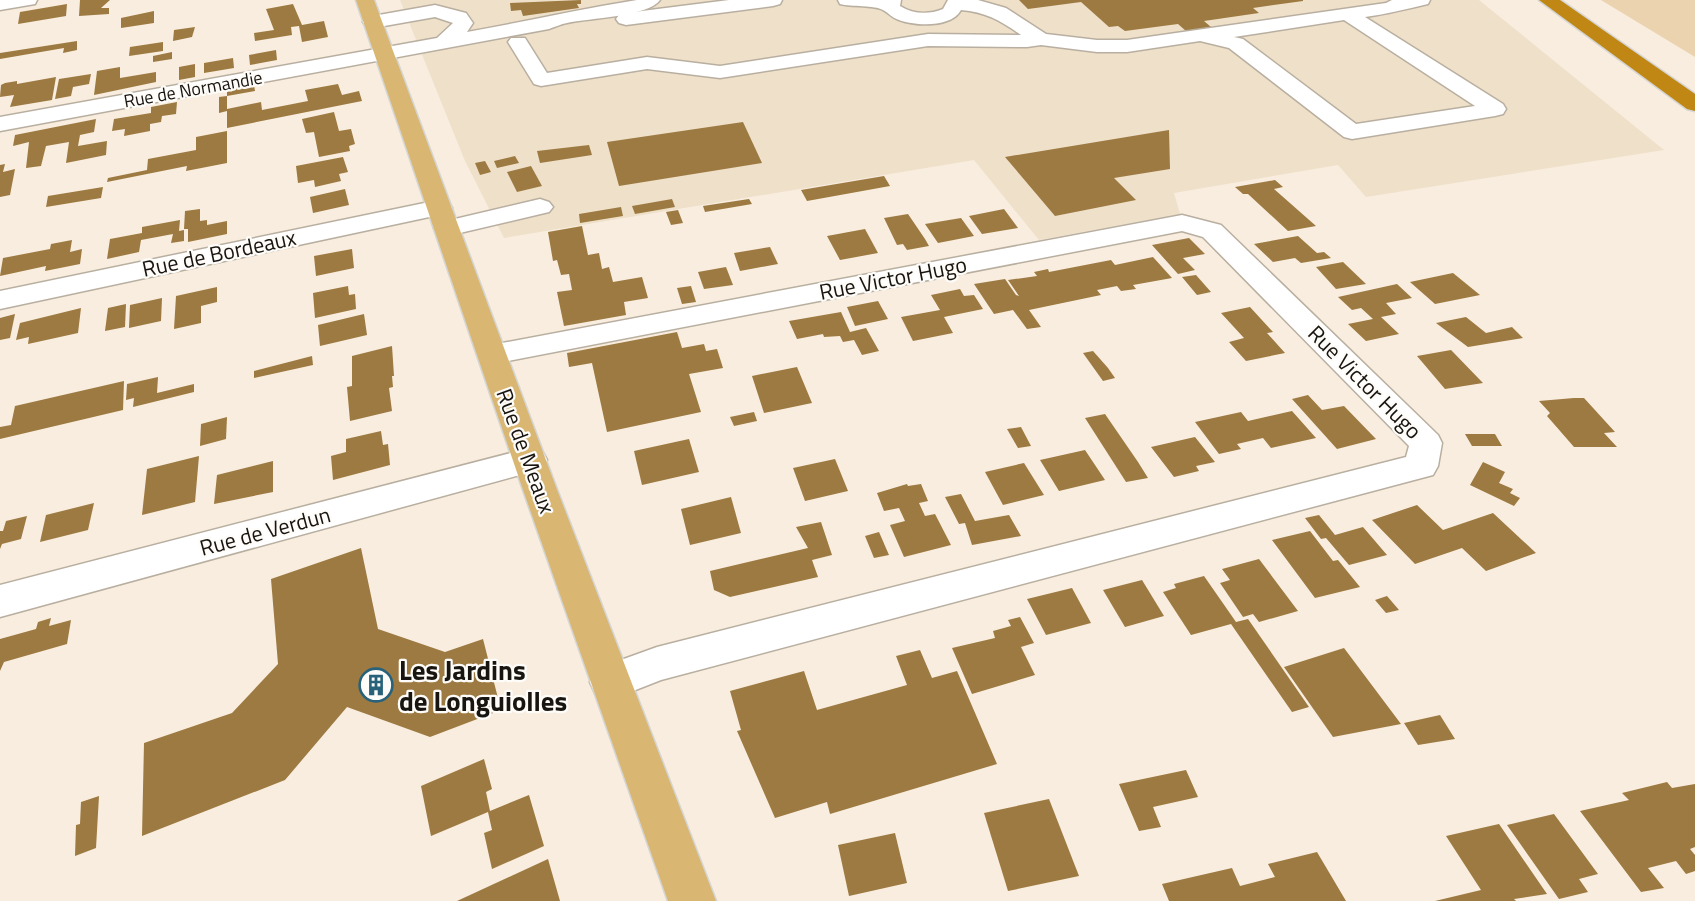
<svg xmlns="http://www.w3.org/2000/svg" width="1695" height="901" font-family="'Titillium Web',sans-serif">
  <style>
    .built { fill: #efe0ca }
    .green { fill: #ebd3af }
    .building { fill: #9d7a41 }
    .lines { fill: none; stroke-linecap: round; stroke-linejoin: round }
    .minor-casing { stroke: #b9afa0; stroke-width: 3 }
    .major-casing { stroke: #d5d5d4; stroke-width: 3 }
    .highway-casing { stroke: #d5d5d4; stroke-width: 3 }
    .minor { fill: #fff; fill-rule: evenodd }
    .major { fill: #d9b772; fill-rule: evenodd }
    .highway { fill: #c08714; fill-rule: evenodd }
    .labels { text-anchor: middle; dominant-baseline: central; stroke-width: 4.5; stroke-linejoin: round; paint-order: stroke }
    .far-street-label { font-size: 18px; fill: #18140f; stroke: #fefcf9 }
    .street-label { font-size: 22px; fill: #18140f; stroke: #fefcf9 }
    .near-poi-label { font-size: 27px; font-weight: bold; fill: #18140f; stroke: #fefcf9; text-anchor: start }
  </style>
  <rect width="100%" height="100%" fill="#f8edde"/>
  <path class="built" d="M400 0H1479L1664 150 1366 197 1338 165 1174 193 1180 214 1039 240 974 160 504 238 465 161Z"/>
  <path class="green" d="M1601 0H1695V57Z"/>
  <g class="building">
    <path d="M80 0H110L101 8H109V14L79 16Z"/>
    <path d="M581 0V4H577L579 8 523 16 521 10 511 11 510 3Z"/>
    <path d="M1019 0H1303V1L1253 8 1259 13 1204 21 1211 27 1186 31 1178 24 1125 31 1118 26 1109 27 1081 2 1028 9Z"/>
    <path d="M67 4 66 16 18 24 20 12Z"/>
    <path d="M293 4 302 25 324 21 328 37 302 42 299 26 291 27 292 35 255 41 254 33 274 30 266 9Z"/>
    <path d="M154 11V23L121 28V18Z"/>
    <path d="M195 27 192 37 173 41 174 30Z"/>
    <path d="M77 41V50L63 53 64 48 0 59V53Z"/>
    <path d="M163 42V51L129 56 130 47Z"/>
    <path d="M276 50 277 60 250 65 249 55Z"/>
    <path d="M172 52V59L153 62V56Z"/>
    <path d="M233 58 234 68 204 73V63Z"/>
    <path d="M195 64V77L179 80V67Z"/>
    <path d="M120 67V78L156 72V82L94 95 97 71Z"/>
    <path d="M91 74 89 84 73 87 71 96 55 99 59 79Z"/>
    <path d="M56 77 52 100 10 107 14 95 0 97 1 85 5 83 17 81V84Z"/>
    <path d="M338 84 342 95 359 91 362 101 227 128V111L219 113V97L227 96V109L261 102 262 110 308 101 305 90Z"/>
    <path d="M254 85 255 91 227 96V90Z"/>
    <path d="M177 102 176 114 162 116 161 122 150 124V131L124 136 125 129 112 131 114 119 151 113V107Z"/>
    <path d="M334 112 339 131 351 129 355 144 349 146 350 151 319 157 314 132 306 133 302 119Z"/>
    <path d="M96 119 94 132 80 135 78 146 107 141 106 155 66 163 69 142 46 146 41 166 26 168 29 142 13 146 15 135Z"/>
    <path d="M743 122 762 163 619 186 607 142Z"/>
    <path d="M1169 130 1170 169 1114 178 1136 200 1055 216 1005 157Z"/>
    <path d="M227 131V163L186 171 187 166 107 182 108 178 147 170 148 159 196 150V137Z"/>
    <path d="M589 145 592 155 540 163 537 151Z"/>
    <path d="M515 156 519 163 497 168 494 161Z"/>
    <path d="M343 157 348 172 339 174 341 181 315 187 314 180 298 183 296 166Z"/>
    <path d="M485 161 491 172 480 175 475 163Z"/>
    <path d="M5 164 3 172 15 169 10 195 0 197V165Z"/>
    <path d="M531 166 542 186 517 192 507 172Z"/>
    <path d="M884 176 890 186 807 201 801 190Z"/>
    <path d="M1275 180 1283 187 1274 189 1316 226 1288 231 1248 194H1243L1235 187Z"/>
    <path d="M103 187 101 198 46 207 48 196Z"/>
    <path d="M345 189 349 205 313 213 310 197Z"/>
    <path d="M672 199 675 207 635 214 632 206Z"/>
    <path d="M749 199 752 204 705 212 703 206Z"/>
    <path d="M621 207 623 216 580 223 579 214Z"/>
    <path d="M200 209V221L207 220V225L227 221V234L188 242V229H184L185 211Z"/>
    <path d="M1004 209 1018 228 982 234 969 216Z"/>
    <path d="M678 210 683 223 671 225 666 212Z"/>
    <path d="M908 214 925 239 929 246 907 250 903 244 897 245 884 218Z"/>
    <path d="M961 218 974 236 938 243 925 224Z"/>
    <path d="M180 220 179 231 184 230V241L171 243 173 234 141 240 139 252 107 259 110 239 142 233V227Z"/>
    <path d="M582 226 588 255 599 253 602 269 609 267 613 282 642 277 648 298 624 302 626 315 564 326 557 292 572 290 569 274 561 275 557 260 553 261 548 232Z"/>
    <path d="M865 229 878 253 840 260 827 236Z"/>
    <path d="M1298 236 1317 253 1324 252 1331 258 1301 263 1295 258 1273 262 1254 244Z"/>
    <path d="M1189 238 1205 254 1183 258 1195 270 1178 274 1152 245Z"/>
    <path d="M72 240 70 252 82 249 80 264 45 271 46 266 0 276 3 258 50 249 51 244Z"/>
    <path d="M770 247 778 264 740 271 734 253Z"/>
    <path d="M352 249 354 268 316 276 314 256Z"/>
    <path d="M1153 257 1172 278 1133 285 1136 289 1121 291 1117 286 1097 290 1101 295 1029 310 1041 327 1027 329 1013 310 994 314 974 284 1005 279 1016 295 1019 296 1008 280 1037 276 1034 272 1048 269 1049 272 1111 260 1115 265Z"/>
    <path d="M1343 262 1366 284 1336 289 1316 267Z"/>
    <path d="M726 267 733 285 704 289 698 272Z"/>
    <path d="M1453 273 1480 295 1435 304 1410 282Z"/>
    <path d="M1196 275 1211 292 1197 295 1182 277Z"/>
    <path d="M1397 284 1412 298 1386 303 1396 314 1381 317 1399 334 1366 341 1348 324 1373 319 1361 308 1352 310 1338 297Z"/>
    <path d="M348 286 349 295 355 294 356 309 315 318 313 293Z"/>
    <path d="M691 286 696 302 682 304 677 288Z"/>
    <path d="M217 287V302L201 306V323L174 329 176 296Z"/>
    <path d="M960 289 964 296 974 295 983 309 944 317 953 333 913 341 901 317 940 310 931 295Z"/>
    <path d="M162 298 161 321 129 328 130 305Z"/>
    <path d="M878 301 888 319 855 326 847 307Z"/>
    <path d="M126 304 125 327 105 331 108 308Z"/>
    <path d="M1250 307 1273 332 1267 333 1285 353 1246 361 1229 342 1244 338 1221 313Z"/>
    <path d="M81 308 78 333 28 344 29 337 16 340 20 323Z"/>
    <path d="M841 312 850 332 866 328 879 351 862 355 854 340 843 342 840 336 824 337 823 334 797 339 789 321Z"/>
    <path d="M15 314 10 338 0 340V318Z"/>
    <path d="M364 314 367 335 320 346 318 325Z"/>
    <path d="M1466 317 1486 333 1512 327 1523 338 1468 347 1436 323Z"/>
    <path d="M677 332 682 348 704 344 706 351 717 349 723 368 689 374 701 412 607 432 592 363 569 367 567 353Z"/>
    <path d="M392 346 394 376H392L393 387 389 388 392 411 350 421 347 387 352 386V356Z"/>
    <path d="M1451 350 1483 383 1445 389 1417 356Z"/>
    <path d="M1093 351 1108 368 1115 378 1103 381 1083 353Z"/>
    <path d="M312 356 313 365 254 378V371Z"/>
    <path d="M797 367 812 403 764 413 752 376Z"/>
    <path d="M158 377 157 393 194 384V392L133 407 134 398 126 400 127 384Z"/>
    <path d="M124 381 123 410 0 439V427L11 425 15 406Z"/>
    <path d="M1308 395 1322 410 1344 406 1376 439 1337 449 1292 399Z"/>
    <path d="M1574 398H1584L1615 432 1604 433 1617 447H1574L1547 416 1550 413 1539 401Z"/>
    <path d="M1292 411 1316 438 1271 448 1263 438 1237 444 1241 449 1219 454 1195 422 1241 412 1248 421Z"/>
    <path d="M754 412 757 421 734 426 730 417Z"/>
    <path d="M1105 414 1138 462 1148 478 1126 482 1085 418Z"/>
    <path d="M227 417 226 439 200 446 201 424Z"/>
    <path d="M1021 427 1031 446 1018 448 1007 429Z"/>
    <path d="M381 431 383 445 388 444 390 465 333 480 331 456 346 452V439Z"/>
    <path d="M1465 434H1495L1502 446H1472Z"/>
    <path d="M1195 437 1215 462 1196 466 1199 471 1174 477 1151 447Z"/>
    <path d="M689 439 699 472 642 485 634 451Z"/>
    <path d="M1085 450 1105 480 1059 491 1040 460Z"/>
    <path d="M199 456 195 502 142 515 147 469Z"/>
    <path d="M835 459 848 491 805 501 793 468Z"/>
    <path d="M273 461V492L214 504 217 475Z"/>
    <path d="M1483 462 1505 472 1499 483 1513 489 1510 493 1520 498 1514 506 1470 485Z"/>
    <path d="M1024 463 1044 495 1003 505 985 472Z"/>
    <path d="M907 484 908 486 921 484 928 501 919 503 925 516 935 514 951 545 904 557 890 525 905 521 899 508 884 511 877 493Z"/>
    <path d="M961 494 975 521 1009 515 1021 536 972 545 965 523 959 524 945 497Z"/>
    <path d="M731 497 741 533 690 545 681 509Z"/>
    <path d="M94 503 88 530 40 542 46 515Z"/>
    <path d="M1417 505 1443 530 1493 513 1536 553 1486 571 1462 548 1415 564 1372 520Z"/>
    <path d="M1319 515 1335 535 1363 527 1387 555 1349 565 1326 538 1321 539 1305 518Z"/>
    <path d="M27 516 21 539 2 544 0 549V531H3L6 521Z"/>
    <path d="M821 522 832 555 812 560 818 577 730 597 714 590 710 571 808 548 796 527Z"/>
    <path d="M1310 531 1333 561 1338 560 1360 587 1315 598 1272 540Z"/>
    <path d="M879 532 889 555 874 558 865 536Z"/>
    <path d="M361 548 378 629 445 652 483 639 501 710 430 737 347 707 285 780 142 836 144 743 232 713 278 664 271 579Z"/>
    <path d="M1259 559 1298 611 1259 622 1253 614 1243 617 1220 583 1230 580 1222 569Z"/>
    <path d="M1204 576 1236 622 1248 619 1309 707 1292 712 1231 624 1191 635 1163 592 1176 588 1174 584Z"/>
    <path d="M1142 580 1164 616 1125 627 1103 590Z"/>
    <path d="M1072 588 1091 623 1046 635 1027 599Z"/>
    <path d="M1387 596 1399 610 1386 613 1375 600Z"/>
    <path d="M1020 617 1034 643 1021 647 1035 675 972 694 952 648 995 638 993 631 1011 626 1008 620Z"/>
    <path d="M51 618 49 626 71 620 67 644 4 662 0 671V639L36 629 38 622Z"/>
    <path d="M1344 648 1401 724 1333 737 1284 667Z"/>
    <path d="M920 650 932 678 957 671 997 764 830 814 827 802 775 818 737 731 741 730 730 691 804 671 817 710 907 685 896 656Z"/>
    <path d="M1440 715 1455 739 1418 745 1404 723Z"/>
    <path d="M484 759 492 789 486 792 490 811 529 795 544 846 492 869 484 833 492 830 488 812 431 836 421 786Z"/>
    <path d="M1186 770 1198 797 1153 807 1161 827 1139 831 1119 784Z"/>
    <path d="M1667 782 1672 788 1695 784V847L1690 849 1695 855V871L1686 874 1676 861 1648 868 1664 888 1641 892 1580 811 1629 800 1622 793Z"/>
    <path d="M99 796 96 848 75 856 76 825 80 824 81 802Z"/>
    <path d="M1049 799 1079 876 1008 891 984 813Z"/>
    <path d="M1554 814 1598 874 1579 879 1588 892 1559 899 1507 825Z"/>
    <path d="M1499 824 1547 894 1514 899 1516 901H1435L1481 890 1446 836Z"/>
    <path d="M895 833 907 883 849 896 838 845Z"/>
    <path d="M1317 852 1346 901H1169L1162 884 1232 868 1240 886 1275 877 1268 864Z"/>
    <path d="M548 859 560 901H457Z"/>
  </g>
  <g class="lines">
    <defs>
      <g id="minor">
        <path d="M0 0H37L35 4 0 10Z"/>
        <path d="M637 0H660C648 17 589 18 567 23 561 24 555 27 549 29L0 131V117L437 38 453 23 435 17 373 28 366 26 363 22 366 18 373 16 435 5 466 13 473 23 467 32C524 22 580 9 637 0Z"/>
        <path d="M729 0H782L780 4 773 6 626 25 619 23 616 19 619 15 626 13Z"/>
        <path d="M838 0H901L900 6C913 14 928 15 943 9L948 0H978L1006 8 1046 34 1097 40H1127L1386 3 1392 0H1430L1428 4C1407 9 1387 14 1365 17L1503 104 1506 109 1503 114 1495 116 1352 139 1344 137 1229 48 1200 41 1127 52H1097L1041 45 1027 47 928 46 720 78 647 69 541 86 534 84 508 42 511 38H525L547 73 647 57 720 66 928 34 1021 35C1001 21 986 12 961 10 951 28 916 26 899 20 892 18 889 13 883 10 875 5 851 7 840 4ZM1344 20 1475 106 1356 124 1243 39 1234 37Z"/>
        <path d="M540 199 549 202 553 207 549 212 447 236 438 233 434 228 438 223Z"/>
        <path d="M439 200 448 203 452 208 448 213 0 309V291Z"/>
        <path d="M1182 215 1221 225 1438 435 1442 443 1438 466 1433 475 661 680 610 700 596 695 590 682 596 669 657 647 1406 457 1409 446 1203 237 1182 231 492 364 481 361 477 354 481 347Z"/>
        <path d="M530 448 542 451 547 460 542 469 0 617V585Z"/>
      </g>
      <path id="major" d="M356 0H374L556 487 716 901H668L522 487Z"/>
      <path id="highway" d="M1539 0H1560L1695 94V111L1687 109Z"/>
    </defs>
    <use href="#minor" class="minor-casing"/>
    <use href="#major" class="major-casing"/>
    <use href="#highway" class="highway-casing"/>
    <use href="#minor" class="minor"/>
    <use href="#major" class="major"/>
    <use href="#highway" class="highway"/>
  </g>
  <defs>
    <symbol id="building-ring" viewBox="-11 -11 22 22"><circle r="9.5" fill="#fefcf9" stroke="#27627a" stroke-width="1.5"/><path d="M-4-6H4V6H1V3H-1V6H-4ZM-2.5-4.3h1.7v1.8h-1.7ZM.8-4.3h1.7v1.8H.8ZM-2.5-1h1.7V.8h-1.7ZM.8-1h1.7V.8H.8Z" fill="#27627a"/></symbol>
  </defs>
  <g fill-rule="evenodd">
    <use href="#building-ring" x="357" y="666" width="38" height="38"/>
  </g>
  <g class="labels">
    <g class="far-street-label">
      <text transform="translate(193 89) rotate(-10)">Rue de Normandie</text>
    </g>
    <g class="street-label">
      <text transform="translate(219 253) rotate(-12)">Rue de Bordeaux</text>
      <text transform="translate(893 278) rotate(-11)">Rue Victor Hugo</text>
      <text transform="translate(1365 382) rotate(45)">Rue Victor Hugo</text>
      <text transform="translate(526 451) rotate(70)">Rue de Meaux</text>
      <text transform="translate(265 531) rotate(-15)">Rue de Verdun</text>
    </g>
    <g class="near-poi-label">
      <text x="399" y="669">Les Jardins<tspan x="399" dy="31">de Longuiolles</tspan></text>
    </g>
  </g>
</svg>
